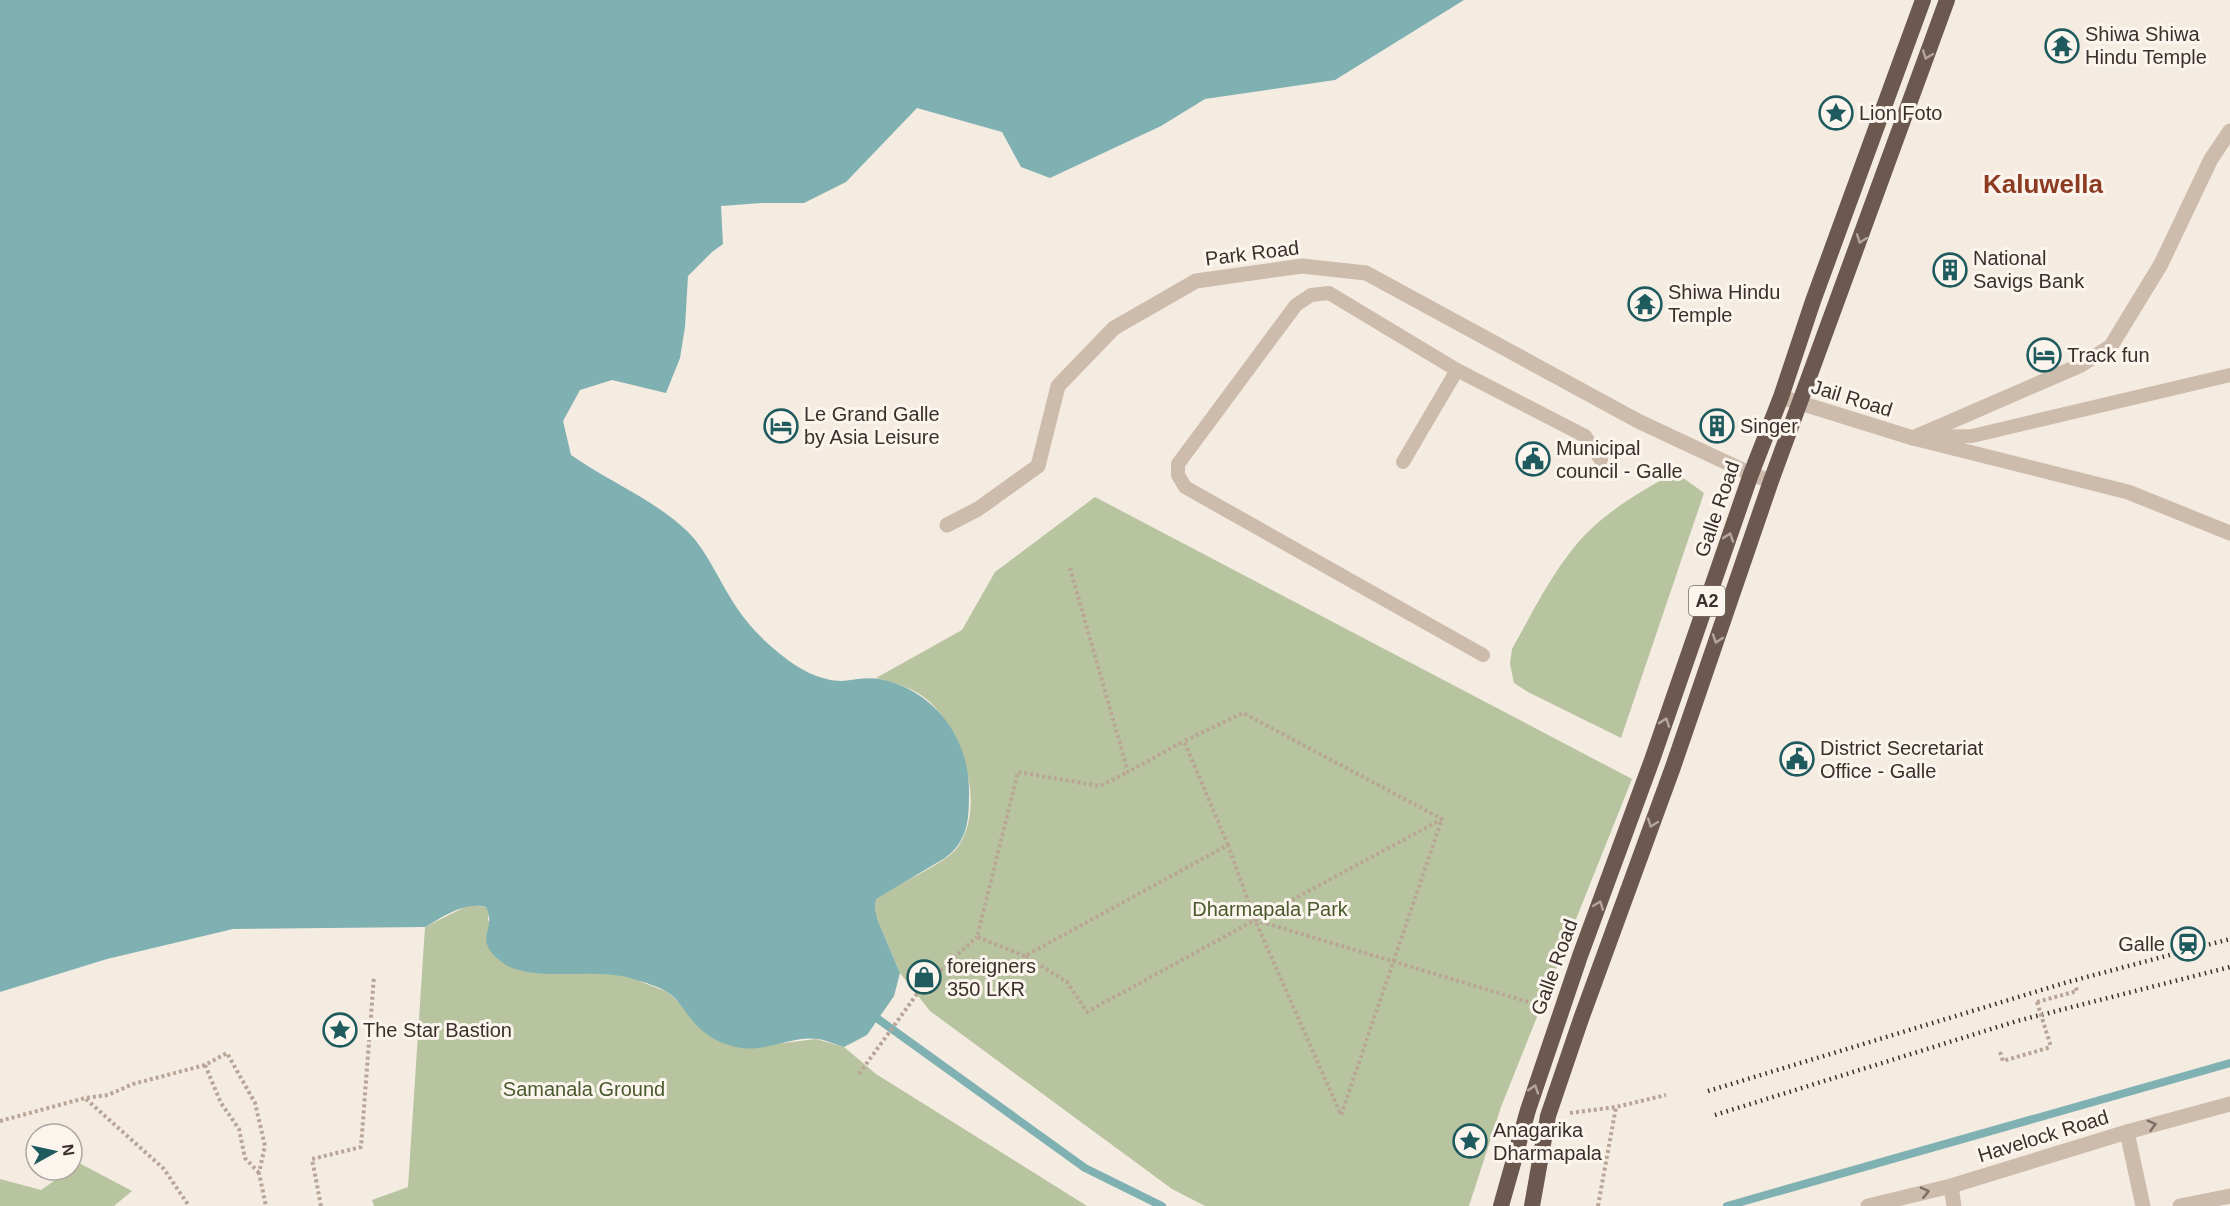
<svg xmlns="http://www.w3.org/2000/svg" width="2230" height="1206" font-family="Helvetica,sans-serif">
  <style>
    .green { fill: #b8c4a0 }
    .water { fill: #7fb0b2 }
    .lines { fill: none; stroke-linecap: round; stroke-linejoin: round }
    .stream { stroke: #7fb0b2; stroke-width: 8 }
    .path { stroke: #b9a596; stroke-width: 4; stroke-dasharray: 3 3; stroke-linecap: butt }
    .service { stroke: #cdbbac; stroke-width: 14 }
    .minor { stroke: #cdbbac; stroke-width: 15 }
    .trunk { stroke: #6c584f; stroke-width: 16 }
    .rail { stroke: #3b302b; stroke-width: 4.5; stroke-dasharray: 1.5 4.5; stroke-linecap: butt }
    .path-bridge { stroke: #b9a596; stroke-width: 4; stroke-dasharray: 3 3; stroke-linecap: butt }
    .oneway { stroke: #b4a69e }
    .oneway2 { stroke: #7d6f65 }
    .labels { text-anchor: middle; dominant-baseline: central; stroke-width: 6; stroke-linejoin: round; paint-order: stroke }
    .shield { fill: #fbf5ee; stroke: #756b66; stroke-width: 1.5 }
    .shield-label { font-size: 18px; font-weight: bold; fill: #3b302b }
    .poi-label { font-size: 20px; fill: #3b302b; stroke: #fbf5ee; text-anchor: start }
    .street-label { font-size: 20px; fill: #3b302b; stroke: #fbf5ee }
    .park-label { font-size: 20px; fill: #4a5a2e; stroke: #fbf5ee }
    .district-label { font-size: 26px; font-weight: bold; fill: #8c3b22; stroke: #fbf5ee }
  </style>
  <rect width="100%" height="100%" fill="#f4ebe1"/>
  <g class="green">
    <path d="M1675 472 1704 493 1621 738 1528 692 1514 683 1510 664 1512 649C1534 610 1558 560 1591 529 1616 505 1646 489 1675 472Z"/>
    <path d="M1095 497 1632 779 1501 1107 1469 1206H1205L1172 1189 930 1011 900 973 878 921 875 909 876 899C895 885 945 864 957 848 987 808 963 733 930 702 915 688 895 683 876 678L962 630 995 572Z"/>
    <path d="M469 905 486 907 489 913 488 920 519 970 540 973H611L632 978 667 992 684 1007 697 1026 744 1048 816 1039 844 1047 876 1074 1087 1206H374L372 1200 408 1187 425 927Z"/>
    <path d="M79 1163 132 1191 114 1206H0V1179L41 1190Z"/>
  </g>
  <path class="water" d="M0 0H1464L1335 80 1205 99 1161 126 1050 178 1021 167 1002 132 917 108 846 182 804 203H762L721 206 723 244 712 252 688 276 685 327 680 358 666 393 612 380 580 390 563 421 571 455C609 482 654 499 688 532 706 550 717 576 730 597 744 621 762 640 784 657 800 670 822 681 842 681 854 680 867 677 879 679 933 689 970 737 969 793 969 820 968 841 945 858L876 899 875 909 878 921 900 973 894 996 867 1035 844 1047C836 1045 827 1040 818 1039 793 1035 766 1052 741 1048 724 1045 709 1038 697 1026 686 1015 681 1001 667 992 657 986 644 982 633 979 596 966 532 984 503 963 470 938 498 931 486 907 464 901 443 917 425 927L233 929 107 959 0 992Z"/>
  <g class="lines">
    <g class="stream">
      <path d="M878 1019 1085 1168 1162 1206"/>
      <path d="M1727 1206 2230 1063"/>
    </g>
    <g class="path">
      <path d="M1070 568 1128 772 1184 741"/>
      <path d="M1228 845 1184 741 1243 713 1442 819"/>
      <path d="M1255 920 1442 819 1341 1115 1255 920 1228 845 1025 956 1067 982 1087 1012 1255 920"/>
      <path d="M1255 920 1542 1006"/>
      <path d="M1025 956 977 937 1018 772 1100 786 1128 772"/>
      <path d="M2037 1002 2077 991 2075 985"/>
      <path d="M2000 1052 2003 1061 2051 1047"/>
      <path d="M205 1065 221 1103 239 1129 245 1158 259 1173"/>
      <path d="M859 1074 922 987 977 937"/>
      <path d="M86 1099 164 1169 189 1206"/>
      <path d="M1570 1113 1616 1107 1666 1095"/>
      <path d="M0 1121 85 1098 108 1095 133 1084 205 1065 227 1053 255 1103 265 1146 259 1173 266 1206"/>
      <path d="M321 1206 312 1159 361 1147 374 976"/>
      <path d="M1598 1206 1616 1107"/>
    </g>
    <g class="service">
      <path d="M1457 370 1329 293 1311 295 1296 305 1178 464V475L1185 487 1483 655"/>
      <path d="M1921 437 1972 436 2230 375"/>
      <path d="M1403 462 1457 370 1585 436 1601 460"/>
    </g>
    <g class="minor">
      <path d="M1781 397 1913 438 2128 492 2230 533"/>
      <path d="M1913 438 2081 365 2111 346 2161 264 2211 159 2230 131"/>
      <path d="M947 525 978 509 1038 466 1058 386 1114 328 1196 281 1302 266 1366 273 1638 421 1751 474 1771 481"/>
      <path d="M2127 1132 2143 1206"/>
      <path d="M1951 1186 1954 1206"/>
      <path d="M1868 1206 1951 1186 2127 1132 2230 1104"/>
      <path d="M2180 1206 2230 1196"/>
    </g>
    <g class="trunk">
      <path d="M1501 1206 1528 1110 1580 956 1652 760 1751 474 1781 397 1813 301 1923 0"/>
      <path d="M1532 1206 1548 1116 1581 1019 1673 767 1771 481 1947 0"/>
    </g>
    <g class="rail">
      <path d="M1708 1091 2068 982 2230 939"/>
      <path d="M1715 1115 2017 1021 2230 967"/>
    </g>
    <path class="path-bridge" d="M2037 1002 2051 1047"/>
  </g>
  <defs><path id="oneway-chevron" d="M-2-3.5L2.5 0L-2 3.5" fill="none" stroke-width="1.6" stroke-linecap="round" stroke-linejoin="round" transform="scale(1.5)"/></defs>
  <g class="oneway">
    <use href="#oneway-chevron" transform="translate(1927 55) rotate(110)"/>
    <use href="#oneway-chevron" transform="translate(1861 239) rotate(110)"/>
    <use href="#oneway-chevron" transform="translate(1729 537) rotate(-71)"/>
    <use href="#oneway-chevron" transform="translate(1717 639) rotate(109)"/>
    <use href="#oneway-chevron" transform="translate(1665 722) rotate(-71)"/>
    <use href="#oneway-chevron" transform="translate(1652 823) rotate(110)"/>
    <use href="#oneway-chevron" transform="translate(1599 905) rotate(-69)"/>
    <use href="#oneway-chevron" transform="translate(1534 1089) rotate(-72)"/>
  </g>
  <g class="oneway2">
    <use href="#oneway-chevron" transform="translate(2152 1125) rotate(-15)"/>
    <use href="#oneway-chevron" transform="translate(1925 1192) rotate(-13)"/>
  </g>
  <defs>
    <symbol id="temple-ring" viewBox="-11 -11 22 22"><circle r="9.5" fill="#fbf5ee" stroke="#1f5a5e" stroke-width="1.5"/><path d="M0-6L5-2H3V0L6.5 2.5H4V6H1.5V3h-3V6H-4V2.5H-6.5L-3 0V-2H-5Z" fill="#1f5a5e"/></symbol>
    <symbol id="sight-ring" viewBox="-11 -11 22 22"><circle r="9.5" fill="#fbf5ee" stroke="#1f5a5e" stroke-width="1.5"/><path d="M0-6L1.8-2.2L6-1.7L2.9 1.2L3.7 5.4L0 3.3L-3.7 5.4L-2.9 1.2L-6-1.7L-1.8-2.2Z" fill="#1f5a5e"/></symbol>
    <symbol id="building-ring" viewBox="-11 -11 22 22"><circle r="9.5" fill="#fbf5ee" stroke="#1f5a5e" stroke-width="1.5"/><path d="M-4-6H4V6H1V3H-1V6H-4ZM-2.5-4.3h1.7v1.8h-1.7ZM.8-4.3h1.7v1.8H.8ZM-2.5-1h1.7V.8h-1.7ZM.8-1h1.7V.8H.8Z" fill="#1f5a5e"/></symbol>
    <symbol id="hotel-ring" viewBox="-11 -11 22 22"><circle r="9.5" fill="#fbf5ee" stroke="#1f5a5e" stroke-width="1.5"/><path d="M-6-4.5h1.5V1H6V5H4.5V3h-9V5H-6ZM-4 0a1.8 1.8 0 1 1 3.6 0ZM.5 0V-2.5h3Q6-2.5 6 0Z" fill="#1f5a5e"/></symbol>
    <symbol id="civic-ring" viewBox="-11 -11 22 22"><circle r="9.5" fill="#fbf5ee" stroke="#1f5a5e" stroke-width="1.5"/><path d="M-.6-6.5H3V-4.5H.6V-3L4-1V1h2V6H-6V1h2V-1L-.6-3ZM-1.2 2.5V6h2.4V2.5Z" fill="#1f5a5e"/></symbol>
    <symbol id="station-ring" viewBox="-11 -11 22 22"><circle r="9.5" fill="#fbf5ee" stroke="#1f5a5e" stroke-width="1.5"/><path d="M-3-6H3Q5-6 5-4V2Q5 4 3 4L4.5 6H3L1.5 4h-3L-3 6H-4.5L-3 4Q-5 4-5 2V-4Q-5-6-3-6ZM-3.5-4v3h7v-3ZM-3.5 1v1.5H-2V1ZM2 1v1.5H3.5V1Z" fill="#1f5a5e"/></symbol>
    <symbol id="shop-ring" viewBox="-11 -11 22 22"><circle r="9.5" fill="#fbf5ee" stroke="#1f5a5e" stroke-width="1.5"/><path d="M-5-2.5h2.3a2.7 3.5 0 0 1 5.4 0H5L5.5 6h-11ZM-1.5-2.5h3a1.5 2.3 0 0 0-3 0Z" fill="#1f5a5e"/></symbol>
  </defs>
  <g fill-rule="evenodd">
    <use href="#temple-ring" x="2043" y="27" width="38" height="38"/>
    <use href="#sight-ring" x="1817" y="94" width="38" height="38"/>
    <use href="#building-ring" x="1931" y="251" width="38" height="38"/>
    <use href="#temple-ring" x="1626" y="285" width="38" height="38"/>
    <use href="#hotel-ring" x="2025" y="336" width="38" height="38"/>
    <use href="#hotel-ring" x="762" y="407" width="38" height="38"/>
    <use href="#building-ring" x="1698" y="407" width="38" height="38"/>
    <use href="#civic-ring" x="1514" y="440" width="38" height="38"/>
    <use href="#civic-ring" x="1778" y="740" width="38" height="38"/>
    <use href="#station-ring" x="2169" y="925" width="38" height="38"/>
    <use href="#shop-ring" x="905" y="958" width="38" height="38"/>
    <use href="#sight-ring" x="321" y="1011" width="38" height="38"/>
    <use href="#sight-ring" x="1451" y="1122" width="38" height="38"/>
  </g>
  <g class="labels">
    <rect class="shield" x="1689" y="586" width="36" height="30" rx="4.5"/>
    <g class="shield-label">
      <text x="1707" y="601">A2</text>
    </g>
    <g class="poi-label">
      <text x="2085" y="34">Shiwa Shiwa<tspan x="2085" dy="23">Hindu Temple</tspan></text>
      <text x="1859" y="113">Lion Foto</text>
      <text x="1973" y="258">National<tspan x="1973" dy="23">Savigs Bank</tspan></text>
      <text x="1668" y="292">Shiwa Hindu<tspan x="1668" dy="23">Temple</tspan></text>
      <text x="2067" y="355">Track fun</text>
      <text x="804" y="414">Le Grand Galle<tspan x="804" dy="23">by Asia Leisure</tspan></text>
      <text x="1740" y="426">Singer</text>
      <text x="1556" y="448">Municipal<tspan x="1556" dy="23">council - Galle</tspan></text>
      <text x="1820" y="748">District Secretariat<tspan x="1820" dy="23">Office - Galle</tspan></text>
      <text x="2165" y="944" text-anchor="end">Galle</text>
      <text x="947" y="966">foreigners<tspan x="947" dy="23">350 LKR</tspan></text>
      <text x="363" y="1030">The Star Bastion</text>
      <text x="1493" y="1130">Anagarika<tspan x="1493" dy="23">Dharmapala</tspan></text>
    </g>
    <g class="street-label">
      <text transform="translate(1252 253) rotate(-7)">Park Road</text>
      <text transform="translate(1852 398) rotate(17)">Jail Road</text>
      <text transform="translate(1717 509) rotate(-71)">Galle Road</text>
      <text transform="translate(1554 967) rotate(-70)">Galle Road</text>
      <text transform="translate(2043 1136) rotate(-17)">Havelock Road</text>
    </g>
    <g class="park-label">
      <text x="1270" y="909">Dharmapala Park</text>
      <text x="584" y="1089">Samanala Ground</text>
    </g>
    <g class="district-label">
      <text x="2043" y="184">Kaluwella</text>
    </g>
  </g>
  <g transform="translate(54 1152) rotate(82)"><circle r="28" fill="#fbf5ee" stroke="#aea6a0" stroke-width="1.5"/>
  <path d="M0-4.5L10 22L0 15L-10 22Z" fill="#1f5a5e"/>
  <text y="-9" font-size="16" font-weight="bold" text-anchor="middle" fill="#3b302b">N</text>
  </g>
</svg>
